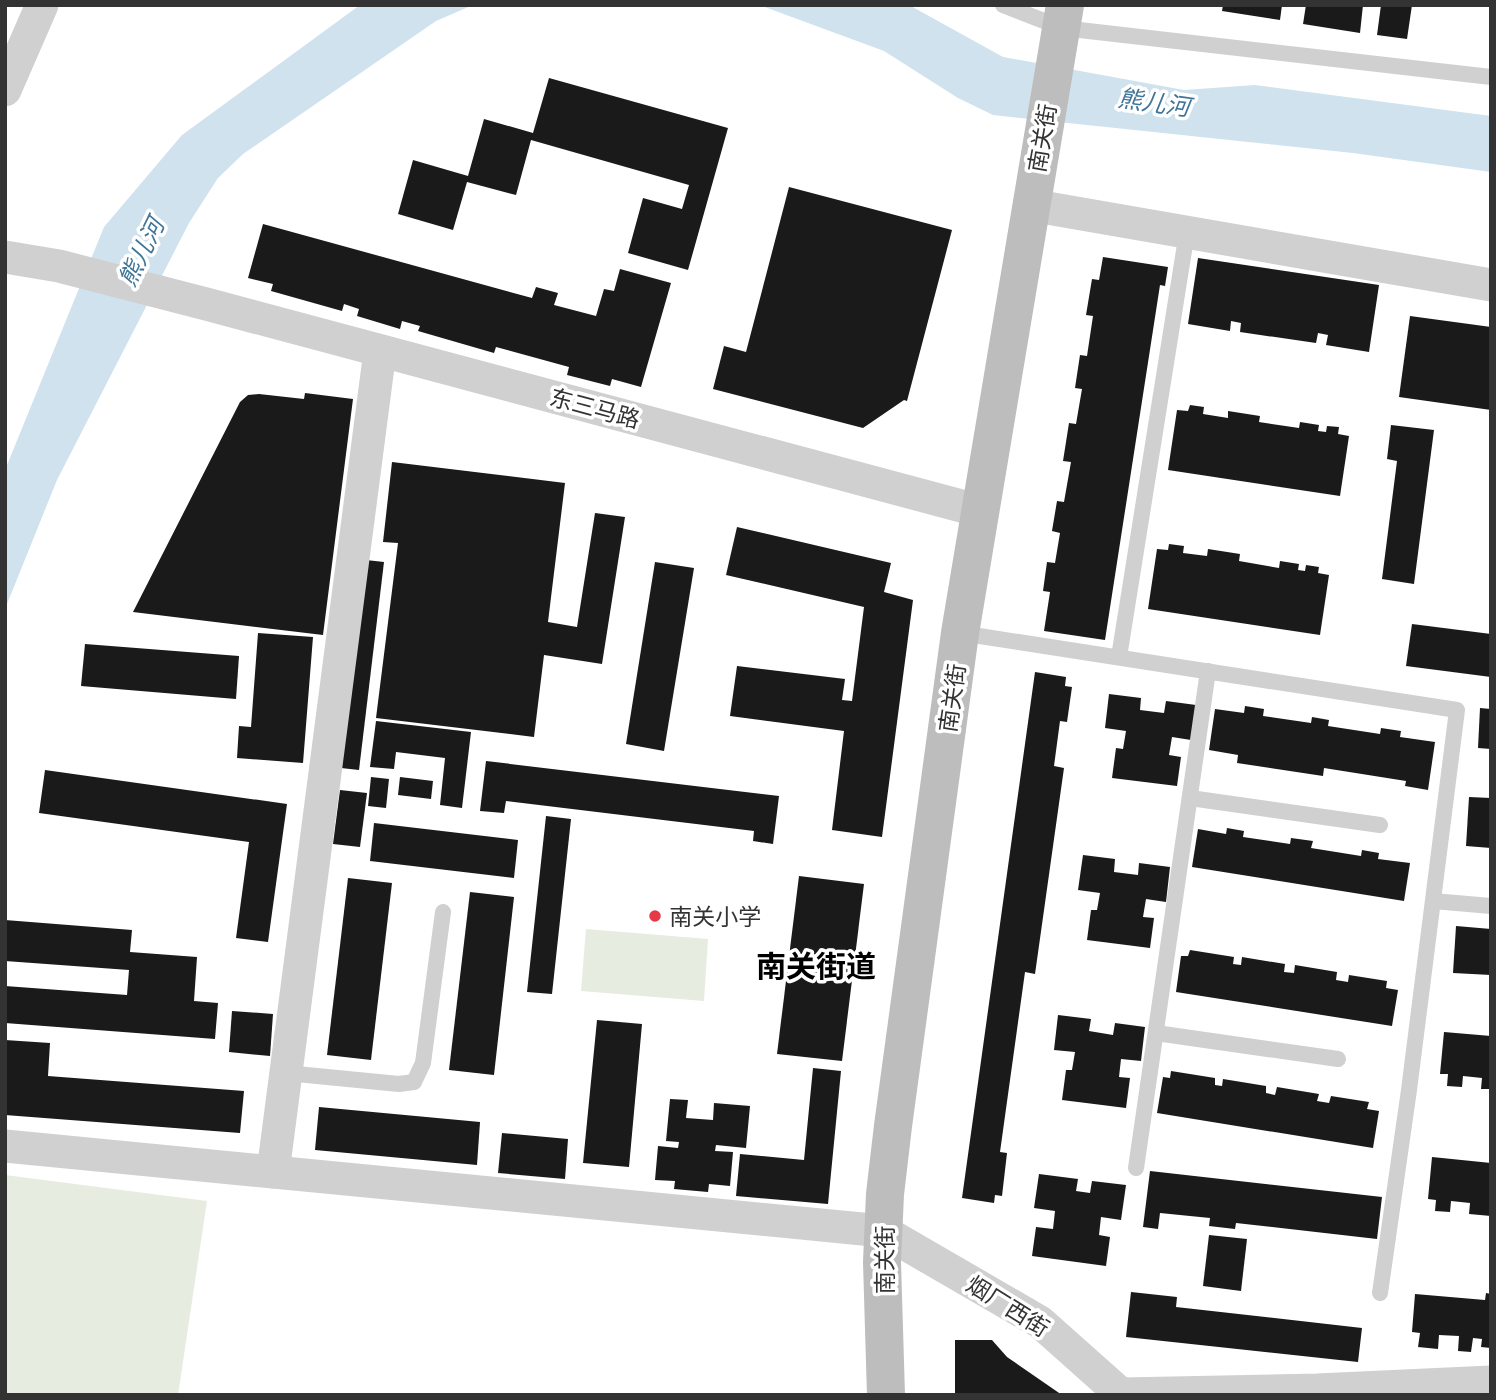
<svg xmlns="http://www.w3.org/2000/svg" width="1496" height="1400" font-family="'Archivo Narrow','Noto Sans SC',sans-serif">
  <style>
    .green { fill: #e6ecdf }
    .water { fill: #cfe2ee }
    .building { fill: #1a1a1a }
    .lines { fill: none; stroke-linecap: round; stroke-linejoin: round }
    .lane { stroke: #d0d0d0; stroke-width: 16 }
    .street { stroke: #d0d0d0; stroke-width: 33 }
    .secondary { stroke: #bdbdbd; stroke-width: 38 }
    .poi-dot { fill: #e63946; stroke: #fff; stroke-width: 2.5 }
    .labels { text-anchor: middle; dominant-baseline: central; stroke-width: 7; stroke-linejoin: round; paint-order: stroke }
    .street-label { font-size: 23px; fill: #333; stroke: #fff }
    .poi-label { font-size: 23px; fill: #333; stroke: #fff; text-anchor: start }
    .water-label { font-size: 24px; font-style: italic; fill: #3f7597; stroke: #fff }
    .district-label { font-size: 30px; font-weight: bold; fill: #000; stroke: #fff }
  </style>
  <rect width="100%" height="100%" fill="#fff"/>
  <g class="green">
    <path d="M586 929 708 939 704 1001 581 991Z"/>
    <path d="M5 1175 207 1201 178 1395H5Z"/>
  </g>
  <g class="water">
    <path d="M360 5H473L436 21 243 154 218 178 189 223 57 480 5 609V470L104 227 182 135Z"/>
    <path d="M759 5H909L1003 57 1184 90 1255 85 1491 116V172L1353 153 993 115 958 98 884 51Z"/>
  </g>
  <g class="building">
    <path d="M1223 5H1282L1280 20 1222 11Z"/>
    <path d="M1306 5H1363L1360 33 1303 24Z"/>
    <path d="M1381 5H1412L1407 39 1377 35Z"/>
    <path d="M549 78 728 128 688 270 628 253 643 198 682 209 689 185 531 140 516 195 467 182 453 230 398 214 413 160 468 176 484 119 533 133Z"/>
    <path d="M789 187 952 230 907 401 904 400 863 428 713 389 724 346 746 352Z"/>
    <path d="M263 224 532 298 536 287 558 293 554 305 596 316 604 289 614 291 620 269 671 283 641 387 612 379 610 386 567 375 569 367 496 347 494 353 418 331 420 326 402 321 400 329 357 316 359 309 344 304 342 311 271 291 273 284 248 278Z"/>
    <path d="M1103 257 1168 267 1165 286 1160 285 1105 640 1044 631 1050 592 1043 591 1047 562 1055 563 1060 533 1052 531 1057 501 1064 502 1071 462 1063 461 1069 423 1076 424 1082 389 1075 388 1080 355 1087 356 1093 316 1086 315 1092 279 1099 280Z"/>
    <path d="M1198 258 1379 285 1369 352 1326 345 1328 335 1318 333 1316 343 1240 332 1241 323 1231 321 1230 331 1188 324Z"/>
    <path d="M1410 316 1491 327V410L1399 397Z"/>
    <path d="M305 393 353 399 323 635 133 612 240 402 248 395 259 394 304 399Z"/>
    <path d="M1190 405 1204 407 1203 414 1228 418V411L1260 416 1259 422 1299 428 1300 422 1319 425 1318 431 1326 432 1327 426 1339 427 1338 434 1349 436 1340 496 1168 470 1177 410 1188 411Z"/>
    <path d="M1391 425 1434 430 1414 584 1382 579 1397 461 1387 459Z"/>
    <path d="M392 462 565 483 548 622 577 627 595 513 625 517 602 664 544 655 534 737 376 718 398 543 383 542Z"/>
    <path d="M737 527 891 563 884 592 913 600 882 837 832 830 844 731 730 716 737 666 845 679 842 700 852 701 864 607 726 575Z"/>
    <path d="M1169 544 1184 546 1183 553 1207 556 1208 549 1240 554 1239 561 1279 568 1280 561 1299 564 1298 570 1305 571 1306 565 1319 567 1318 573 1329 575 1320 635 1148 609 1157 549 1168 550Z"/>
    <path d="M366 560 384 562 359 770 341 768Z"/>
    <path d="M655 562 694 568 664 751 626 744Z"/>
    <path d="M1412 624 1491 634V677L1406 666Z"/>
    <path d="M258 633 313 637 303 763 237 758 239 726 251 727Z"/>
    <path d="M85 644 239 656 236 699 81 686Z"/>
    <path d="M1035 672 1066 677 1065 686 1072 687 1067 722 1060 721 1054 766 1064 768 1035 974 1025 972 1000 1152 1007 1153 1002 1196 995 1195 994 1203 962 1198Z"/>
    <path d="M1109 694 1141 698 1140 710 1164 713 1166 701 1196 705 1191 740 1172 737 1169 755 1181 757 1177 786 1112 778 1116 748 1123 749 1126 731 1105 728Z"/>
    <path d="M1245 706 1264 709 1263 716 1311 723 1312 717 1329 720 1328 726 1380 734 1381 728 1401 731 1400 737 1435 742 1428 790 1405 786 1406 781 1324 768 1323 776 1237 763 1238 755 1209 750 1215 709 1244 713Z"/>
    <path d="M1480 708 1491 709V749L1478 748Z"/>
    <path d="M376 721 471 732 462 808 440 805 445 758 396 752 394 769 370 767Z"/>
    <path d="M486 761 779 796 773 844 753 841 754 831 506 801 504 813 480 811Z"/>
    <path d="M45 770 287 804 268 942 236 938 249 842 39 813Z"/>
    <path d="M371 777 389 779 386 808 368 806Z"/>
    <path d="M400 777 433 781 431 799 398 795Z"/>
    <path d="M340 790 367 793 360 847 333 844Z"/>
    <path d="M1469 797 1491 798V848L1466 846Z"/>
    <path d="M546 816 571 819 552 994 527 992Z"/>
    <path d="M374 823 518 840 514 878 370 861Z"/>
    <path d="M1227 828 1244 831 1243 837 1290 844 1291 838 1313 841 1311 848 1361 856 1362 850 1379 853 1378 859 1410 863 1404 901 1192 867 1198 829 1226 834Z"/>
    <path d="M1083 855 1115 859 1114 872 1138 875 1139 863 1170 867 1166 902 1146 899 1143 917 1154 918 1150 948 1087 940 1091 910H1097L1100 893 1078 890Z"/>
    <path d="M799 876 864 884 842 1061 777 1054Z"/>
    <path d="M348 878 392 883 371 1060 327 1055Z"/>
    <path d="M470 892 514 897 494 1075 449 1070Z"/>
    <path d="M5 920 132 930 130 952 197 957 194 1001 218 1003 215 1039 5 1023V986L127 995 129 970 5 961Z"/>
    <path d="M1456 926 1491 929V975L1453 973Z"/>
    <path d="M1190 950 1234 957 1233 964 1241 965 1242 957 1285 964 1284 972 1294 973 1295 965 1337 972 1336 980 1348 982 1349 975 1387 981 1386 988 1398 990 1392 1026 1176 992 1181 956H1188Z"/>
    <path d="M232 1011 273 1014 270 1056 229 1052Z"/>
    <path d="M1058 1015 1091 1019 1089 1031 1113 1035 1115 1023 1145 1027 1141 1061 1121 1059 1119 1077 1130 1078 1126 1108 1062 1100 1066 1070H1072L1075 1052 1054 1050Z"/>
    <path d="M597 1020 642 1024 629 1167 583 1163Z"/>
    <path d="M1444 1032 1491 1036V1089H1481L1482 1078 1463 1076 1462 1087 1447 1086 1448 1074H1440Z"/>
    <path d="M5 1040 50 1043 48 1076 244 1091 240 1133 5 1115Z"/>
    <path d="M813 1068 841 1071 828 1204 736 1196 740 1154 804 1160Z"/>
    <path d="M1171 1071 1215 1078V1085L1222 1086 1223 1079 1266 1086V1093L1275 1095 1277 1087 1319 1094 1317 1101 1329 1103 1331 1096 1369 1102 1367 1109 1379 1111 1373 1148 1157 1113 1163 1077 1170 1078Z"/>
    <path d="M670 1099 688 1100 686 1118 713 1120 714 1103 750 1106 746 1148 716 1145 715 1151 733 1152 730 1186 709 1184 708 1192 674 1189 675 1181 655 1180 658 1146 678 1148 679 1142 666 1141Z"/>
    <path d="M319 1107 480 1122 477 1165 315 1150Z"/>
    <path d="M502 1133 568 1139 565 1179 498 1173Z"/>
    <path d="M1432 1157 1491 1163V1216L1469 1214 1470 1203 1451 1201 1450 1212 1435 1211 1436 1200 1428 1199Z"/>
    <path d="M1150 1171 1382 1197 1377 1239 1236 1223 1235 1229 1209 1226 1210 1218 1160 1213 1158 1229 1143 1227Z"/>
    <path d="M1039 1174 1078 1179 1076 1191 1090 1193 1092 1181 1126 1185 1121 1220 1101 1217 1099 1235 1110 1237 1106 1266 1032 1256 1036 1227 1053 1229 1055 1211 1034 1208Z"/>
    <path d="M1209 1235 1247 1239 1241 1291 1203 1286Z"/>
    <path d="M1131 1292 1177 1297 1176 1307 1362 1328 1358 1362 1126 1337Z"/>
    <path d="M1486 1293 1491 1294V1348L1481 1347 1482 1339 1473 1338 1471 1352 1458 1351 1459 1336 1439 1335 1438 1349 1418 1347 1420 1333 1412 1332 1415 1294 1485 1300Z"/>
    <path d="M955 1340H992L1007 1357 1062 1395H955Z"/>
  </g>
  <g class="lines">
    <g class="lane">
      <path d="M1003 5 1062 28 1491 77"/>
      <path d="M960 633 1457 710 1409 1090 1380 1293"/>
      <path d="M1119 657 1187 232"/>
      <path d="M1190 798 1380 825"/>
      <path d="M1433 901 1491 906"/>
      <path d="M1156 1033 1338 1059"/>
      <path d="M286 1073 399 1084 414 1082 423 1063 443 912"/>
      <path d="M1136 1168 1208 671"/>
    </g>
    <g class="street">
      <path d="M5 90 42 5"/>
      <path d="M1030 205 1491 285"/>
      <path d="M5 257 59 266 210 305 980 511"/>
      <path d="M5 1146 883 1231 1040 1322 1122 1395"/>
      <path d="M273 1172 380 351"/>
      <path d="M1122 1394 1317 1390 1491 1382"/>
    </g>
    <path class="secondary" d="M886 1395 882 1262 885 1194 893 1126 960 633 1065 5"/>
  </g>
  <circle class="poi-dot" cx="655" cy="916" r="7"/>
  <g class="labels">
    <g class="street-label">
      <text transform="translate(1042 138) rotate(-80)">南关街</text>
      <text transform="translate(595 408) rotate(15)">东三马路</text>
      <text transform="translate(952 698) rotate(-82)">南关街</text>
      <text transform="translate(884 1260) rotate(-90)">南关街</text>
      <text transform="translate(1008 1306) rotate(32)">烟厂西街</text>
    </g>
    <g class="poi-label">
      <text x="669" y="916">南关小学</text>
    </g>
    <g class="water-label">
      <text transform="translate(1154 102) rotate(8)">熊儿河</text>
      <text transform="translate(141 252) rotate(-64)">熊儿河</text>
    </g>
    <g class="district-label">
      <text x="816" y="966">南关街道</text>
    </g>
  </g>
  <rect width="1496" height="1400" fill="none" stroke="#333333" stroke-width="14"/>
</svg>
